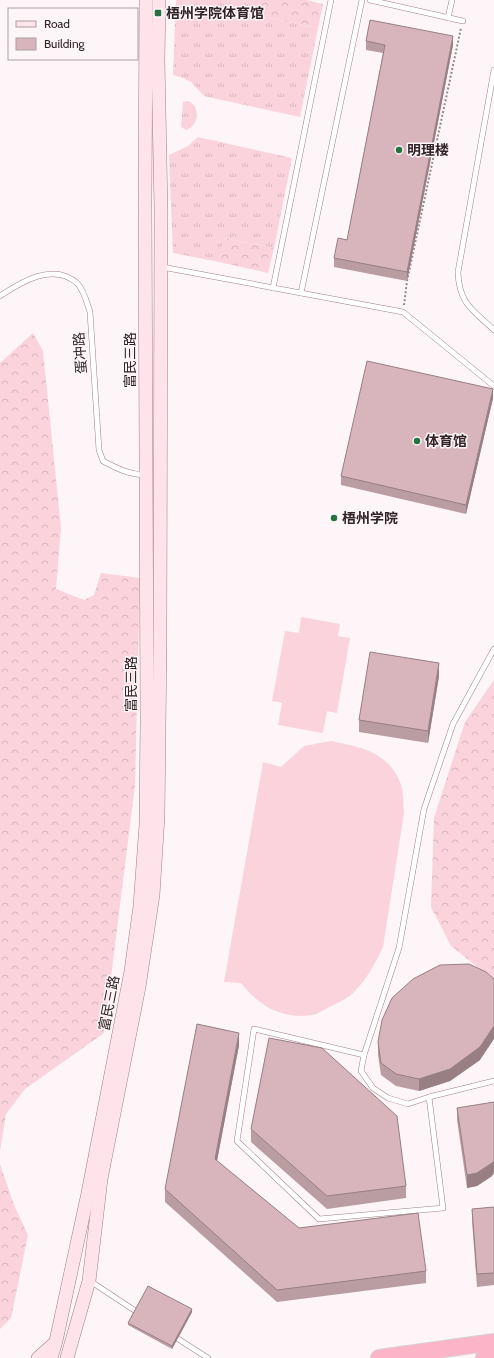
<svg xmlns="http://www.w3.org/2000/svg" width="494" height="1358" font-family="Cabin,'Noto Sans SC',sans-serif">
  <style>
    .grass { fill: url(#grass-tufts) }
    .forest { fill: url(#forest-crowns) }
    .pitch { fill: #fbd3dd }
    .lines { fill: none; stroke-linecap: round; stroke-linejoin: round }
    .service-casing { stroke: #a17f87; stroke-width: 6 }
    .secondary-casing { stroke: #a17f87; stroke-width: 14 }
    .trunk-casing { stroke: #d6d3d4; stroke-width: 18 }
    .path { stroke: #958a8d; stroke-width: 2; stroke-dasharray: 2 2; stroke-linecap: butt }
    .service { stroke: #fff; stroke-width: 5 }
    .secondary { stroke: #fee3ea; stroke-width: 13 }
    .trunk { stroke: #fbb4c8; stroke-width: 16 }
    .wall { fill: #ba9ca3 }
    .shaded-wall { fill: #977f84 }
    .building { fill: #d8b5bd; stroke: #977f84 }
    .poi-dot { fill: #267342; stroke: #fdf5f7; stroke-width: 1.5 }
    .labels { text-anchor: middle; dominant-baseline: central; stroke-width: 3; stroke-linejoin: round; paint-order: stroke }
    .poi-label { font-size: 14px; font-weight: bold; fill: #312327; stroke: #fdf5f7; text-anchor: start }
    .street-label { font-size: 14px; fill: #312327; stroke: #fdf5f7 }
  </style>
  <defs>
    <pattern id="grass-tufts" width="24" height="20" patternUnits="userSpaceOnUse"><rect width="24" height="20" fill="#fbd3dd"/><path d="M3 7l-1-3M5 7V3M7 7l1-3M15 17l-1-3M17 17v-4M19 17l1-3" fill="none" stroke="#d8b5be"/></pattern>
    <pattern id="forest-crowns" width="20" height="18" patternUnits="userSpaceOnUse"><rect width="20" height="18" fill="#fbd3dd"/><path d="M2 6a3 3 0 1 1 6 0M12 15a3 3 0 1 1 6 0" fill="none" stroke="#d8b5be"/></pattern>
  </defs>
  <rect width="100%" height="100%" fill="#fdf5f7"/>
  <g class="grass">
    <path d="M176 0H263L260 16 318 28 300 117 204 96 191 82 183 78 173 75Z"/>
    <path d="M188 101C201 106 199 126 186 130L181 127 183 102Z"/>
    <path d="M198 137 292 158 274 248 224 238 219 262 173 253 169 155 188 146Z"/>
  </g>
  <g class="forest">
    <path d="M263 0H306L323 4 318 28 260 16Z"/>
    <path d="M223 238 274 248 268 273 219 262Z"/>
    <path d="M33 333 43 351 61 528 56 589 84 600 94 595 101 573 140 578 135 785 104 1033 25 1089 6 1114 0 1151V363Z"/>
    <path d="M494 680V980L451 946 431 907 434 818 465 722Z"/>
    <path d="M0 1164 14 1205 28 1235 11 1318 0 1329Z"/>
  </g>
  <g class="pitch">
    <path d="M301 617 340 624 338 636 350 638 337 713 327 711 323 733 278 725 282 703 272 701 285 631 299 633Z"/>
    <path d="M331 741C360 747 387 751 400 782 404 791 403 803 404 813L383 947C376 962 367 979 355 991 349 998 338 1003 329 1007 324 1010 318 1014 312 1015 282 1020 259 1006 241 983L224 982 263 762 281 767 304 746Z"/>
  </g>
  <g class="lines">
    <defs>
      <g id="service">
        <path d="M370 0 463 21"/>
        <path d="M448 18 452 0"/>
        <path d="M494 70 458 272C459 304 473 310 494 330"/>
        <path d="M162 267 403 312 494 386"/>
        <path d="M273 288 331 0"/>
        <path d="M301 293 362 0"/>
        <path d="M0 296C21 282 53 262 77 283 84 290 87 303 90 312L99 450 103 461C118 469 128 474 145 475"/>
        <path d="M494 649 453 724 424 809 399 948 364 1055 361 1071 373 1088 388 1098 408 1104 429 1097 494 1081"/>
        <path d="M364 1055 254 1029 237 1141 319 1219 443 1208 429 1097"/>
        <path d="M90 1281 140 1314"/>
        <path d="M172 1335 208 1358"/>
      </g>
      <g id="secondary">
        <path d="M38 1358 55 1343"/>
        <path d="M51 1358 56 1341 88 1193 131 971 140 906 146 824 147 720 145 203 146 0"/>
        <path d="M67 1358 89 1281 101 1179 139 987 153 895 158 816 160 643 161 209 158 60 159 0"/>
      </g>
      <g id="trunk">
        <path d="M379 1358 494 1342"/>
        <path d="M484 1358 494 1357"/>
      </g>
    </defs>
    <use href="#service" class="service-casing"/>
    <use href="#secondary" class="secondary-casing"/>
    <use href="#trunk" class="trunk-casing"/>
    <path class="path" d="M404 305 407 281 461 28"/>
    <use href="#service" class="service"/>
    <use href="#secondary" class="secondary"/>
    <use href="#trunk" class="trunk"/>
  </g>
  <g class="wall">
    <path d="M366 41 453 45 407 281 334 267V258L347 240 383 53 366 50Z"/>
    <path d="M493 398 466 514 341 485V476Z"/>
    <path d="M439 676 428 743 359 732V720Z"/>
    <path d="M378 1042 480 1060 450 1081 419 1091 396 1086 381 1075 378 1055Z"/>
    <path d="M239 1045 217 1161 299 1228 426 1271V1283L277 1302 165 1202V1189Z"/>
    <path d="M457 1108 492 1176 477 1186 467 1188 457 1120Z"/>
    <path d="M251 1129 406 1186V1198L327 1209 251 1142Z"/>
    <path d="M494 1207V1285L477 1287 472 1221V1209Z"/>
    <path d="M192 1312 172 1349 128 1325V1323Z"/>
  </g>
  <g class="shaded-wall">
    <path d="M453 36V45L407 281V272Z"/>
    <path d="M493 389V398L466 514V505Z"/>
    <path d="M439 663V676L428 743V731Z"/>
    <path d="M494 1026V1039L480 1060 450 1081 419 1091V1079Z"/>
    <path d="M239 1033V1045L215 1171V1159Z"/>
    <path d="M494 1161V1173L492 1176 477 1186 467 1188V1175Z"/>
    <path d="M192 1309V1312L172 1349V1346Z"/>
  </g>
  <g class="building">
    <path d="M370 20 453 36 407 272 334 258 338 238 347 240 385 45 366 41Z"/>
    <path d="M367 361 493 389 466 505 341 476Z"/>
    <path d="M370 652 439 663 428 731 359 720Z"/>
    <path d="M469 964 486 972 494 979V1026L480 1047 450 1069 419 1079 396 1074 381 1063 378 1042 382 1020 392 998 413 979 440 965Z"/>
    <path d="M197 1024 239 1033 215 1159 299 1228 418 1213 426 1271 277 1290 165 1189Z"/>
    <path d="M269 1038 322 1048 397 1116 406 1186 327 1196 251 1129Z"/>
    <path d="M494 1102V1161L492 1163 477 1173 467 1175 457 1108Z"/>
    <path d="M494 1207V1273L477 1274 472 1209Z"/>
    <path d="M148 1286 192 1309 172 1346 128 1323Z"/>
  </g>
  <g class="poi-dot">
    <rect x="154" y="9" width="8" height="8" rx="2"/>
    <circle cx="399" cy="150" r="4"/>
    <circle cx="417" cy="441" r="4"/>
    <circle cx="334" cy="518" r="4"/>
  </g>
  <g class="labels">
    <g class="poi-label">
      <text x="166" y="13">梧州学院体育馆</text>
      <text x="407" y="150">明理楼</text>
      <text x="425" y="441">体育馆</text>
      <text x="342" y="518">梧州学院</text>
    </g>
    <g class="street-label">
      <text transform="translate(80 353) rotate(-94)">蛋冲路</text>
      <text transform="translate(130 360) rotate(-90)">富民三路</text>
      <text transform="translate(131 684) rotate(-90)">富民三路</text>
      <text transform="translate(109 1003) rotate(-79)">富民三路</text>
    </g>
  </g>
  <rect x="8" y="8" width="130" height="52" fill="#fdf5f7" stroke="#aba1a4"/>
  <rect x="16" y="21" width="20" height="6" fill="#fee3ea" stroke="#aba1a4"/>
  <text x="44" y="28" font-size="12" fill="#312327">Road</text>
  <rect x="16" y="38" width="20" height="12" fill="#d8b5bd" stroke="#aba1a4"/>
  <text x="44" y="48" font-size="12" fill="#312327">Building</text>
</svg>
